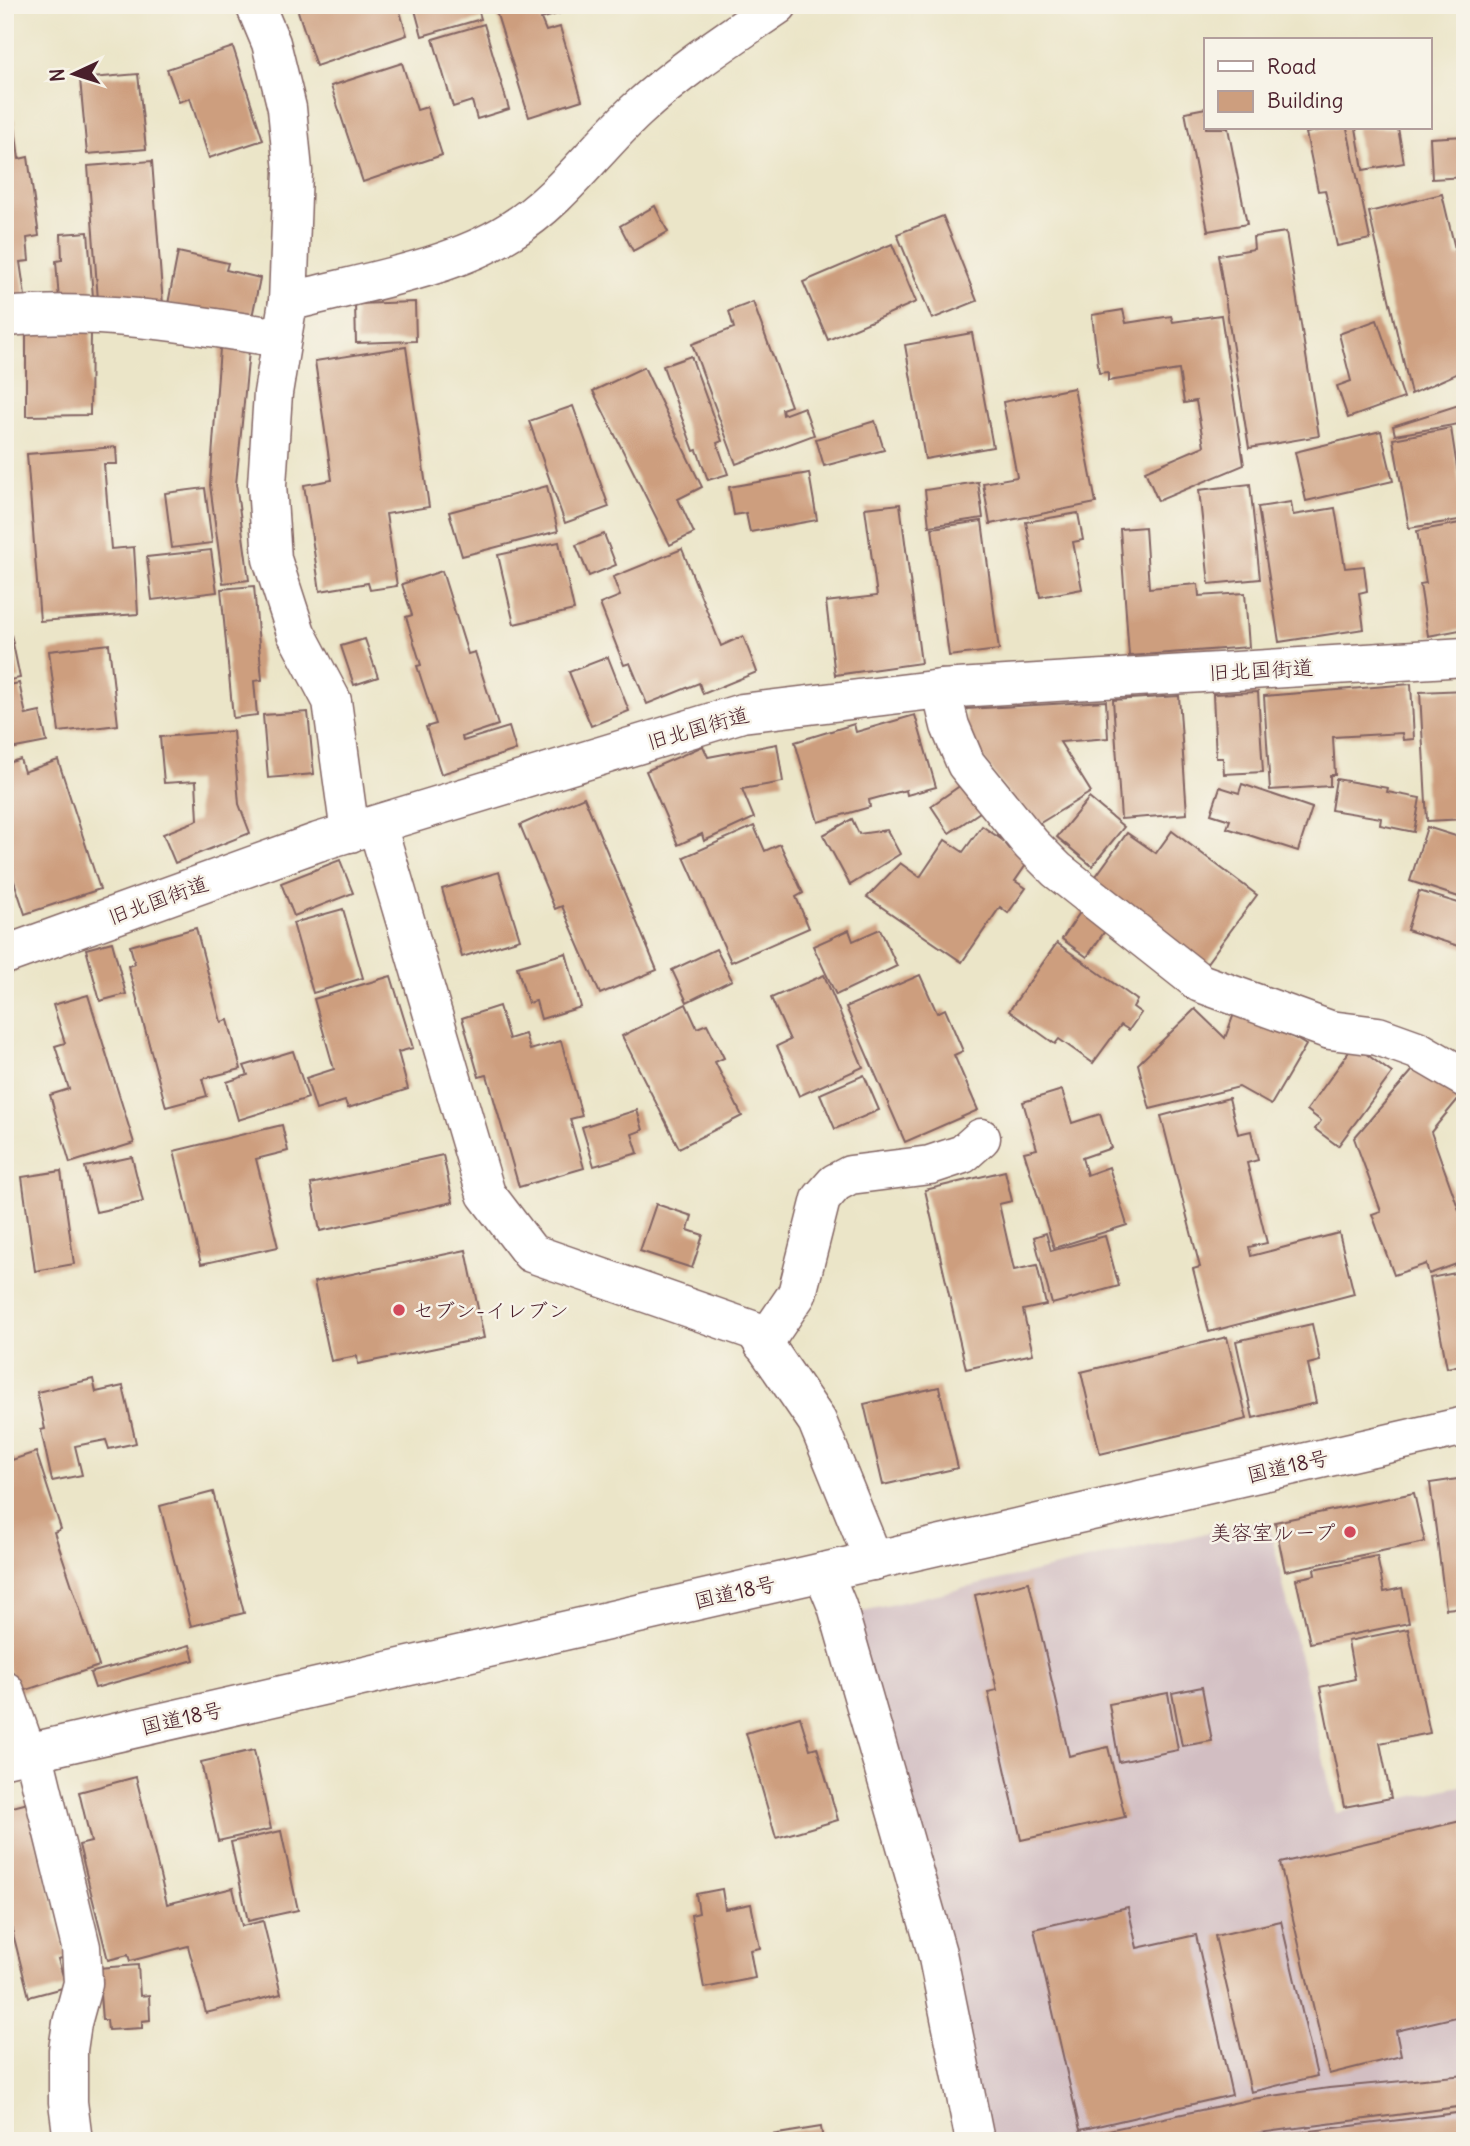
<svg xmlns="http://www.w3.org/2000/svg" width="1470" height="2146" font-family="Delius,'Klee One',sans-serif">
  <style>
    .industrial { fill: #d2bec2 }
    .building { fill: #cd9e7e }
    .lines { fill: none; stroke-linecap: round; stroke-linejoin: round }
    .minor-casing { stroke: #826462; stroke-width: 41 }
    .highway-casing { stroke: #826462; stroke-width: 41 }
    .minor { stroke: #fff; stroke-width: 38 }
    .highway { stroke: #fff; stroke-width: 38 }
    .poi-dot { fill: #d1495b; stroke: #f7f3e8; stroke-width: 2.5 }
    .labels { text-anchor: middle; dominant-baseline: central; stroke-width: 5; stroke-linejoin: round; paint-order: stroke }
    .street-label { font-size: 21px; fill: #4a1f2b; stroke: #f7f3e8 }
    .poi-label { font-size: 21px; fill: #4a1f2b; stroke: #f7f3e8; text-anchor: start }
  </style>
  <rect width="100%" height="100%" fill="#f7f3e8"/>
  <filter id="ink" filterUnits="userSpaceOnUse"><feTurbulence type="fractalNoise" baseFrequency=".0143" numOctaves="2"/><feDisplacementMap in="SourceGraphic" scale="14" xChannelSelector="R" yChannelSelector="G"/><feConvolveMatrix kernelMatrix="1 2 1 2 8 2 1 2 1" color-interpolation-filters="sRGB"/></filter>
  <filter id="wash" filterUnits="userSpaceOnUse"><feTurbulence type="fractalNoise" baseFrequency=".00686" numOctaves="4" result="noise"/><feDisplacementMap in="SourceGraphic" scale="28" xChannelSelector="R" yChannelSelector="G"/><feGaussianBlur stdDeviation="1.57" result="paint"/><feColorMatrix in="noise" values="0 0 0 0 0 0 0 0 0 0 0 0 0 0 0 0 0 1.4 0 .05"/><feComposite in="paint" operator="in"/></filter>
  <g filter="url(#wash)">
    <rect width="100%" height="100%" fill="#ebe5c8"/>
    <path class="industrial" d="M1268 1519 1336 1813 1465 1785V2141H987L856 1624 863 1611Z"/>
    <g id="blocks">
      <g class="building">
        <path d="M296 5H398L407 35 316 66Z"/>
        <path d="M432 5H477L481 19 422 36 415 10Z"/>
        <path d="M494 5H568L570 10 541 19 546 31 560 27 582 100 529 117Z"/>
        <path d="M484 24 509 109 477 119 472 101 453 107 433 39Z"/>
        <path d="M233 47 263 140 209 158 190 98 179 102 167 69Z"/>
        <path d="M402 63 417 110 427 107 442 155 363 182 331 86Z"/>
        <path d="M138 74 146 149 87 154 80 79Z"/>
        <path d="M1206 108V128H1228L1247 224 1208 231 1185 112Z"/>
        <path d="M14 119 19 159 28 157 39 236 27 238 29 261 20 262 25 296 5 299V120Z"/>
        <path d="M1329 128H1347L1370 239 1337 246 1325 190 1318 191 1306 133Z"/>
        <path d="M1356 128H1398L1404 163 1363 170Z"/>
        <path d="M1465 136V177L1432 179 1430 138Z"/>
        <path d="M152 161 163 305 98 300 88 166Z"/>
        <path d="M1442 194 1457 257 1465 255V370L1411 394 1369 212Z"/>
        <path d="M655 206 668 232 633 251 620 226Z"/>
        <path d="M943 216 977 301 932 319 897 234Z"/>
        <path d="M88 232 93 297 59 300 56 261 62 260 61 234Z"/>
        <path d="M1286 232 1319 436 1249 448 1218 255 1254 249 1253 237Z"/>
        <path d="M892 244 916 302 828 340 803 282Z"/>
        <path d="M178 252 228 263 226 270 260 278 251 322 168 304Z"/>
        <path d="M415 302 416 341 356 343 355 304Z"/>
        <path d="M753 302 791 406 782 409 783 415 804 407 814 435 736 464 692 344 734 328 729 311Z"/>
        <path d="M1123 310 1126 323 1171 316 1173 322 1221 315 1244 465 1158 501 1145 471 1204 446 1196 401 1184 403 1179 370 1108 381V372L1099 373 1092 315Z"/>
        <path d="M1377 320 1404 398 1348 418 1337 386 1351 381 1339 334Z"/>
        <path d="M26 331H91L90 415 26 416Z"/>
        <path d="M972 333 993 447 925 459 905 345Z"/>
        <path d="M406 347 429 507 386 514 397 586 370 590 368 583 320 591 304 485 332 480 315 361Z"/>
        <path d="M220 348 249 351 236 484 249 580 223 583 210 485Z"/>
        <path d="M691 356 722 441 717 443 728 474 708 480 697 450 694 451 663 366Z"/>
        <path d="M644 367 702 487 678 499 694 533 670 545 593 391Z"/>
        <path d="M1074 388 1096 503 990 524 983 483 1017 477 1003 402Z"/>
        <path d="M1465 403V423L1395 435 1393 426Z"/>
        <path d="M573 406 609 507 565 523 529 421Z"/>
        <path d="M875 421 884 450 824 466 816 439Z"/>
        <path d="M1451 428 1465 519 1409 528 1393 439Z"/>
        <path d="M1381 431 1393 481 1306 501 1295 452Z"/>
        <path d="M116 447 117 464H104L111 549 134 547 138 614 40 621 27 454Z"/>
        <path d="M809 473 817 520 750 532 746 513 734 515 729 487Z"/>
        <path d="M978 482 983 518 929 526 925 490Z"/>
        <path d="M1250 484 1260 579 1209 584 1199 490Z"/>
        <path d="M547 486 558 531 462 556 449 512Z"/>
        <path d="M205 488 212 543 172 548 165 493Z"/>
        <path d="M1291 502 1293 515 1335 508 1345 568 1364 566 1367 591 1359 593 1364 629 1279 642 1258 507Z"/>
        <path d="M900 504 921 663 835 675 826 602 877 596 865 508Z"/>
        <path d="M1078 513 1083 540 1073 542 1082 589 1040 597 1026 522Z"/>
        <path d="M982 521 999 650 949 656 932 528Z"/>
        <path d="M1465 522V629L1428 636 1420 584 1426 583 1417 531Z"/>
        <path d="M1145 527 1149 588 1198 584 1199 596 1245 593 1249 647 1129 656 1120 529Z"/>
        <path d="M604 534 616 565 589 576 576 545Z"/>
        <path d="M559 542 574 610 514 624 498 555Z"/>
        <path d="M682 549 721 646 743 636 757 672 703 694 699 683 647 704 630 663 624 665 600 604 620 596 613 577Z"/>
        <path d="M211 550 217 592 152 600 147 557Z"/>
        <path d="M442 571 468 654 475 652 498 725 462 737 463 741 509 727 516 750 441 774 426 727 436 724 417 666 421 665 406 617 412 615 402 584Z"/>
        <path d="M254 586 262 680 254 681 257 715 233 718 221 589Z"/>
        <path d="M9 624 20 678 5 681V625Z"/>
        <path d="M365 639 378 677 354 685 341 646Z"/>
        <path d="M109 644 118 725 59 732 49 651Z"/>
        <path d="M608 657 629 711 591 726 569 672Z"/>
        <path d="M19 683 26 715 40 712 47 742 5 750V686Z"/>
        <path d="M1411 684 1414 739 1403 740 1402 733 1333 737 1335 775H1330V786L1270 790 1264 696Z"/>
        <path d="M1465 690V819L1427 821 1420 692Z"/>
        <path d="M1258 692 1263 772 1224 774 1223 758H1216L1213 694Z"/>
        <path d="M1179 696 1187 814 1121 819 1113 700Z"/>
        <path d="M1106 701 1108 738 1060 742 1091 792 1032 828 967 735 966 709Z"/>
        <path d="M308 712 314 774 268 778 263 715Z"/>
        <path d="M915 715 936 787 907 795 906 790 869 800 870 807 818 822 795 742 854 724 856 732Z"/>
        <path d="M233 731 239 804 250 833 175 863 163 834 198 820 196 781 164 783 160 737Z"/>
        <path d="M777 744 783 782 742 789 754 818 704 841 702 834 678 845 646 771 703 746 708 757Z"/>
        <path d="M20 759 24 772 58 760 100 889 25 914 5 854V764Z"/>
        <path d="M1336 779 1388 788 1387 792 1420 798 1414 832 1380 825 1381 818 1331 810Z"/>
        <path d="M964 783 983 810 949 833 931 806Z"/>
        <path d="M1242 784 1312 808 1298 851 1227 828 1230 820 1211 814 1220 787 1239 793Z"/>
        <path d="M584 797 657 970 600 994 562 906 555 909 520 825Z"/>
        <path d="M1089 798 1124 827 1092 866 1057 837Z"/>
        <path d="M852 819 859 834 887 830 900 854 850 885 823 835Z"/>
        <path d="M754 826 765 851 780 844 803 893 796 897 809 928 731 962 684 857Z"/>
        <path d="M982 826 1030 859 1015 881 1026 888 1008 913 1000 907 962 962 867 897 900 863 920 877 945 840 963 852Z"/>
        <path d="M1427 827 1465 839V899L1410 881Z"/>
        <path d="M1172 831 1257 895 1203 968 1091 883 1127 833 1156 853Z"/>
        <path d="M340 860 353 893 294 916 281 883Z"/>
        <path d="M499 872 520 939 462 957 442 889Z"/>
        <path d="M1419 891 1465 905V948L1407 930Z"/>
        <path d="M1083 908 1109 925 1087 957 1062 939Z"/>
        <path d="M343 909 363 978 313 993 293 923Z"/>
        <path d="M196 928 221 1022 228 1020 241 1069 202 1079 207 1096 166 1107 128 966 135 964 130 946Z"/>
        <path d="M880 929 897 966 836 995 813 946 849 930 853 941Z"/>
        <path d="M112 942 126 994 100 1001 86 949Z"/>
        <path d="M1057 943 1137 1000 1133 1007 1141 1013 1129 1030 1121 1025 1093 1063 1059 1039 1055 1044 1009 1011Z"/>
        <path d="M716 949 732 980 687 1002 672 970Z"/>
        <path d="M566 953 581 1007 541 1019 536 1001 528 1003 517 967Z"/>
        <path d="M824 975 863 1067 799 1096 777 1046 790 1040 771 998Z"/>
        <path d="M920 975 937 1013 945 1009 963 1051 954 1055 978 1110 905 1142 846 1007Z"/>
        <path d="M391 976 413 1048 398 1052 408 1089 348 1108 345 1101 316 1110 306 1078 334 1069 314 999Z"/>
        <path d="M88 995 134 1143 70 1163 50 1095 69 1089 55 1046 65 1043 53 1005Z"/>
        <path d="M686 1004 697 1028 707 1024 724 1058 715 1062 742 1116 679 1148 622 1036Z"/>
        <path d="M499 1006 509 1039 525 1034 530 1050 561 1041 582 1116 570 1119 584 1168 519 1187 487 1075 479 1077 462 1018Z"/>
        <path d="M1195 1009 1225 1038 1235 1011 1270 1023 1306 1045 1271 1105 1239 1087 1150 1109 1138 1064Z"/>
        <path d="M1354 1045 1392 1073 1338 1146 1315 1129 1321 1121 1307 1110Z"/>
        <path d="M293 1051 308 1098 238 1120 227 1082 248 1075 244 1066Z"/>
        <path d="M1419 1063 1459 1098 1431 1132 1465 1227V1261L1429 1274 1426 1264 1394 1275 1372 1214 1381 1211 1354 1138Z"/>
        <path d="M864 1075 879 1110 835 1129 820 1094Z"/>
        <path d="M1062 1090 1072 1123 1100 1114 1111 1148 1082 1158 1087 1175 1109 1167 1127 1225 1054 1248 1024 1152 1037 1149 1023 1102Z"/>
        <path d="M1229 1098 1238 1134 1251 1131 1258 1160 1247 1163 1267 1243 1249 1247 1251 1256 1339 1233 1354 1294 1209 1332 1193 1269 1200 1267 1161 1116Z"/>
        <path d="M637 1110 643 1130 632 1134 638 1153 594 1166 582 1127Z"/>
        <path d="M282 1125 288 1151 256 1159 278 1247 201 1264 174 1151Z"/>
        <path d="M443 1155 453 1202 320 1231 311 1184Z"/>
        <path d="M132 1157 143 1202 96 1212 85 1167Z"/>
        <path d="M61 1171 74 1264 35 1271 22 1177Z"/>
        <path d="M1005 1171 1012 1201 999 1204 1014 1270 1037 1265 1046 1305 1023 1310 1033 1354 966 1369 925 1190Z"/>
        <path d="M656 1204 692 1216 688 1230 703 1235 692 1268 640 1251Z"/>
        <path d="M1046 1233 1051 1251 1105 1236 1119 1286 1052 1304 1034 1237Z"/>
        <path d="M466 1250 484 1338 358 1364 357 1356 331 1361 314 1282Z"/>
        <path d="M1465 1271V1364L1447 1368 1430 1278Z"/>
        <path d="M1312 1324 1320 1361 1308 1364 1316 1403 1253 1418 1236 1341Z"/>
        <path d="M1227 1337 1247 1419 1100 1454 1081 1372Z"/>
        <path d="M93 1379 96 1392 123 1386 136 1443 109 1449 106 1440 75 1446 82 1475 52 1481 41 1430 45 1429 37 1392Z"/>
        <path d="M939 1387 958 1468 883 1485 864 1404Z"/>
        <path d="M5 1441 12 1460 36 1452 61 1529 54 1532 99 1666 17 1693 5 1657V1611L9 1610 5 1599Z"/>
        <path d="M1465 1478V1607L1446 1609 1430 1483Z"/>
        <path d="M213 1492 244 1613 191 1626 160 1506Z"/>
        <path d="M1414 1493 1425 1542 1285 1571 1275 1522Z"/>
        <path d="M1377 1556 1384 1592 1402 1588 1409 1623 1310 1643 1296 1579 1315 1575 1314 1569Z"/>
        <path d="M1029 1582 1069 1756 1108 1747 1125 1817 1021 1840 988 1692 997 1690 975 1595Z"/>
        <path d="M1408 1629 1430 1733 1380 1743 1391 1798 1344 1807 1320 1687 1355 1679 1348 1641Z"/>
        <path d="M190 1645 194 1660 95 1688 90 1673Z"/>
        <path d="M1202 1687 1212 1741 1182 1746 1172 1693Z"/>
        <path d="M1168 1693 1178 1750 1119 1762 1109 1704Z"/>
        <path d="M800 1717 810 1749 817 1747 838 1820 776 1838 746 1733Z"/>
        <path d="M254 1750 271 1829 218 1841 201 1762Z"/>
        <path d="M136 1777 167 1904 233 1888 242 1926 263 1921 281 1994 206 2013 188 1946 130 1961 128 1955 108 1960 79 1845 91 1842 79 1792Z"/>
        <path d="M28 1803 66 1957 58 1959 66 1987 29 1997 5 1902V1809Z"/>
        <path d="M1465 1820V2015L1396 2031 1401 2056 1329 2074 1280 1863Z"/>
        <path d="M281 1831 298 1910 248 1921 231 1842Z"/>
        <path d="M722 1889 725 1909 751 1904 760 1948 750 1950 755 1978 704 1988 691 1915 699 1913 696 1894Z"/>
        <path d="M1128 1907 1137 1948 1196 1935 1232 2095 1080 2130 1034 1929Z"/>
        <path d="M1281 1921 1317 2076 1251 2092 1215 1936Z"/>
        <path d="M138 1965 140 1996 149 1995 150 2020 142 2021V2028L108 2030 107 2020H102L98 1968Z"/>
        <path d="M1465 2075V2106L1198 2141H1071V2138L1252 2099 1329 2088Z"/>
        <path d="M1465 2112V2141H1246L1245 2139Z"/>
        <path d="M821 2127 823 2141H748L747 2139Z"/>
      </g>
    </g>
  </g>
  <g filter="url(#ink)">
    <use href="#blocks" fill-opacity="0" stroke="#826462" stroke-width="2"/>
    <g class="lines">
      <defs>
        <g id="minor">
          <path d="M255 5 271 43 287 108 293 171 288 302 273 393 267 485 272 559 296 633 332 701 350 833"/>
          <path d="M288 302C359 283 448 270 510 231 561 200 594 150 637 110 680 70 730 38 778 5"/>
          <path d="M5 317C101 308 186 323 280 338"/>
          <path d="M941 689 950 726 966 764 1031 844 1057 870 1200 983 1330 1030 1378 1036 1417 1050 1465 1078"/>
          <path d="M377 825 486 1194 531 1253 755 1331 817 1421 874 1561"/>
          <path d="M5 955 318 842 742 713 941 689 1465 657"/>
          <path d="M763 1344 797 1294 821 1199 835 1183 850 1175 930 1165 963 1154 981 1138"/>
          <path d="M823 1572 837 1606 937 1953 975 2141"/>
          <path d="M5 1691 27 1753"/>
          <path d="M33 1751 81 1947 83 1983 72 2023 68 2050V2102L73 2141"/>
        </g>
        <path id="highway" d="M5 1758 1465 1426"/>
      </defs>
      <use href="#minor" class="minor-casing"/>
      <use href="#highway" class="highway-casing"/>
      <use href="#minor" class="minor"/>
      <use href="#highway" class="highway"/>
    </g>
  </g>
  <g class="poi-dot">
    <circle cx="399" cy="1310" r="7"/>
    <circle cx="1350" cy="1532" r="7"/>
  </g>
  <g class="labels">
    <g class="street-label">
      <text transform="translate(1261 670) rotate(-3)">旧北国街道</text>
      <text transform="translate(698 728) rotate(-16)">旧北国街道</text>
      <text transform="translate(158 900) rotate(-20)">旧北国街道</text>
      <text transform="translate(1288 1466) rotate(-13)">国道18号</text>
      <text transform="translate(735 1592) rotate(-13)">国道18号</text>
      <text transform="translate(182 1718) rotate(-13)">国道18号</text>
    </g>
    <g class="poi-label">
      <text x="413" y="1310">セブン-イレブン</text>
      <text x="1336" y="1532" text-anchor="end">美容室ループ</text>
    </g>
  </g>
  <rect width="1470" height="2146" fill="none" stroke="#f7f3e8" stroke-width="28"/>
  <rect x="1204" y="38" width="228" height="91" fill="#f7f3e8" stroke="#b29e9c" stroke-width="2"/>
  <rect x="1218" y="61" width="35" height="10" fill="#ffffff" stroke="#b29e9c" stroke-width="2"/>
  <text x="1267" y="74" font-size="21" fill="#4a1f2b">Road</text>
  <rect x="1218" y="91" width="35" height="21" fill="#cd9e7e" stroke="#b29e9c" stroke-width="2"/>
  <text x="1267" y="108" font-size="21" fill="#4a1f2b">Building</text>
  <g transform="translate(74 74) rotate(266)" stroke="#f7f3e8" stroke-width="5" paint-order="stroke">
  <path d="M0-5L12 26L0 18L-12 26Z" fill="#4a1f2b"/>
  <text y="-10" font-size="19" font-weight="bold" text-anchor="middle" fill="#4a1f2b">N</text>
  </g>
</svg>
